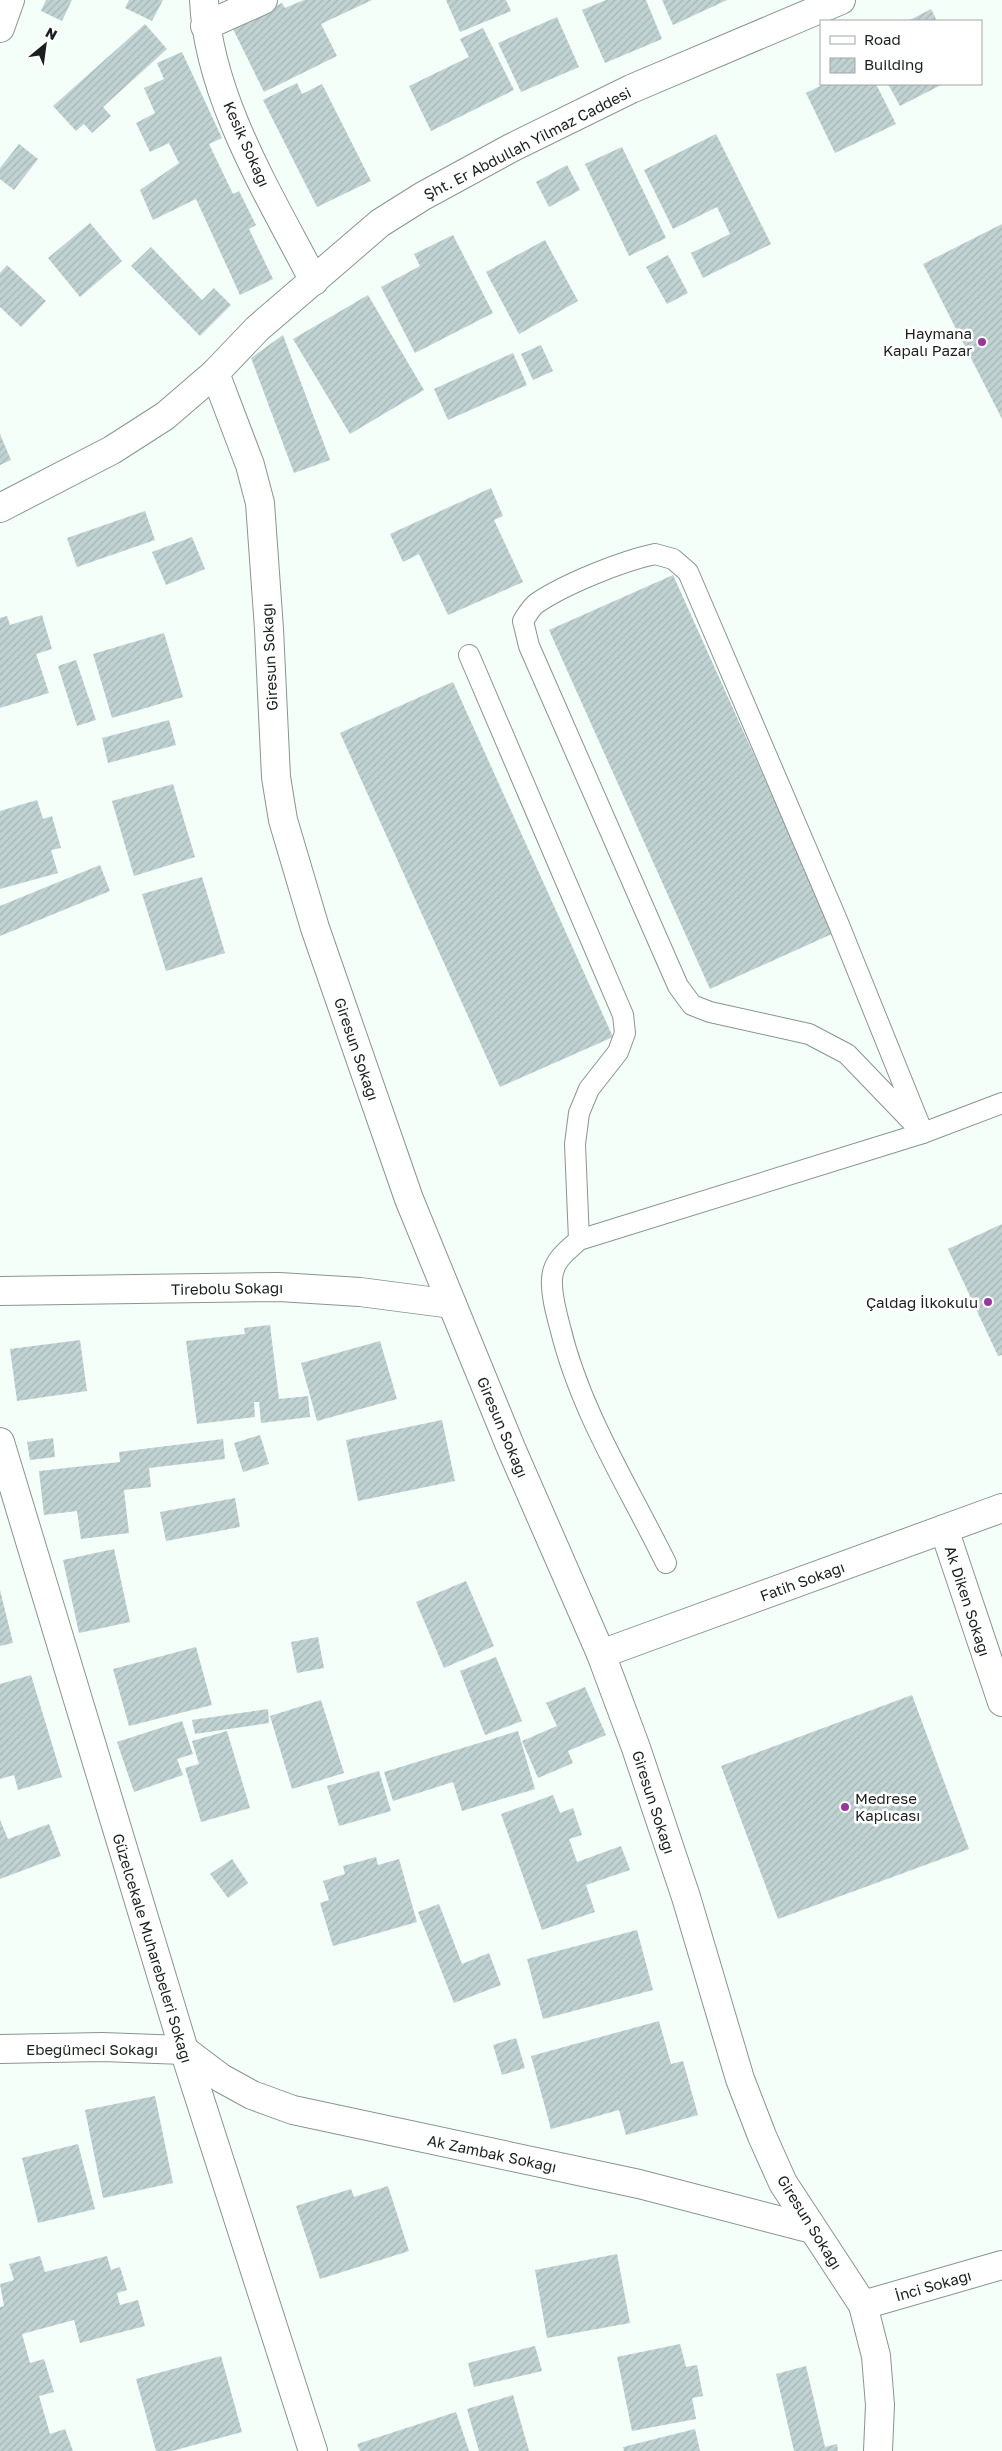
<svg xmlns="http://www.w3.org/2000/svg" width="1002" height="2451" font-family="'Golos Text',sans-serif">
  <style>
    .building { fill: url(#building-hatch) }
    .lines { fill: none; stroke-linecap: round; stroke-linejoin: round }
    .service-casing { stroke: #88968e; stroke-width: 22 }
    .minor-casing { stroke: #88968e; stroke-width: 30 }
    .tertiary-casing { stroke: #88968e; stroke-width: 30 }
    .service { stroke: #fff; stroke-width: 20 }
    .minor { stroke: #fff; stroke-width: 28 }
    .tertiary { stroke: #fff; stroke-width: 28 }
    .poi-dot { fill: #97369e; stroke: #fff; stroke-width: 2 }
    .labels { text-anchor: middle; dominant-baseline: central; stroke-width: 5; stroke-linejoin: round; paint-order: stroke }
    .street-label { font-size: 15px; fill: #1a201d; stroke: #fff }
    .poi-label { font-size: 15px; fill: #1a201d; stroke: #fff; text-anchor: end }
  </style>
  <defs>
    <pattern id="building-hatch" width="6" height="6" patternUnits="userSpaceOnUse" patternTransform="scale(1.25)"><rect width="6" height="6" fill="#c0d3d2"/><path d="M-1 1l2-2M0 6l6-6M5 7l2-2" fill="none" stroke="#a4b5b4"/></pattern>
  </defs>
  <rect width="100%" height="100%" fill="#f3fff8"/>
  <g class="building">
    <path d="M46 0H72L62 21 41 11Z"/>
    <path d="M129 0H163L152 21 125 8Z"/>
    <path d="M304 0H372L321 24 337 56 264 92 232 27 282 3 285 8Z"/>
    <path d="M446 0H506L511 11 460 32Z"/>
    <path d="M606 0H646L662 39 605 63 582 10Z"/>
    <path d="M662 0H727L673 25Z"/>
    <path d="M931 9 937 21H908Z"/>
    <path d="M557 17 579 67 521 92 498 43Z"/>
    <path d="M145 24 167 49 103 107 111 116 92 133 84 124 76 131 53 106Z"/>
    <path d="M483 28 514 90 431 131 409 86 469 57 460 39Z"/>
    <path d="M182 52 222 138 209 144 233 194 239 191 256 225 249 229 273 279 240 295 196 199 153 220 140 190 179 163 169 143 150 152 136 123 155 113 144 88 164 79 157 63Z"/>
    <path d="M297 83 302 94 322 84 371 181 317 207 263 100Z"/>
    <path d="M824 84H876L896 124 835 153 806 93Z"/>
    <path d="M888 84H943L900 106Z"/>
    <path d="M716 134 771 244 703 278 691 253 730 234 717 207 673 229 644 170Z"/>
    <path d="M19 144 38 159 14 190 0 179V168Z"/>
    <path d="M622 147 666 238 629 256 585 164Z"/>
    <path d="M567 165 580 190 549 207 536 182Z"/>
    <path d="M90 223 122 261 80 297 48 258Z"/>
    <path d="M1002 224V419L923 264Z"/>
    <path d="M453 235 493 313 415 353 381 287 420 266 414 254Z"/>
    <path d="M545 240 578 301 519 334 486 272Z"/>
    <path d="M151 247 202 300 214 288 231 305 200 336 131 266Z"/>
    <path d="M668 255 688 293 667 304 646 267Z"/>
    <path d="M7 265 46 301 21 327 0 307V273Z"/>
    <path d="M368 295 424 390 350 434 293 339Z"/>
    <path d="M283 335 330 460 294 473 251 358Z"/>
    <path d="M541 345 553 371 533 380 521 354Z"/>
    <path d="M513 353 527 385 448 420 434 389Z"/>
    <path d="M0 434 11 460 0 465Z"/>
    <path d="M491 488 503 516 494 520 523 582 448 615 419 554 403 562 390 534Z"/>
    <path d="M145 511 155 540 77 567 67 538Z"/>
    <path d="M192 537 205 569 166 585 152 552Z"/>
    <path d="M673 575 834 933 710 989 549 630Z"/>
    <path d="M42 615 52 649 36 654 49 693 0 708V618L7 616 10 625Z"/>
    <path d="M164 633 183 697 112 718 93 654Z"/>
    <path d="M76 660 96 720 77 726 58 666Z"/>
    <path d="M453 682 613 1037 500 1087 340 733Z"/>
    <path d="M169 720 176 745 108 763 102 738Z"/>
    <path d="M173 784 195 857 134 876 112 801Z"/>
    <path d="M37 800 43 819 52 816 61 848 51 850 58 873 0 889V811Z"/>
    <path d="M100 865 110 891 0 936V906Z"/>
    <path d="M202 877 225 953 166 971 142 894Z"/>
    <path d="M1002 1224V1355L998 1356 948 1249Z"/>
    <path d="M270 1325 279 1399 308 1396 310 1417 261 1423 259 1402H254L255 1417 197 1424 186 1341 245 1334 244 1328Z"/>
    <path d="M80 1340 87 1391 17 1401 10 1349Z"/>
    <path d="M380 1341 397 1399 317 1421 301 1363Z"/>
    <path d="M442 1420 455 1481 358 1501 346 1440Z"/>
    <path d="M260 1435 269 1464 243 1472 234 1443Z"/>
    <path d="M53 1438 55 1457 30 1460 27 1442Z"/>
    <path d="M223 1439 225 1459 149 1468 151 1487 124 1490 129 1533 81 1539 77 1511 44 1515 39 1471 120 1462 119 1452Z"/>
    <path d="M235 1498 240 1527 166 1541 160 1512Z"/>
    <path d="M114 1549 130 1622 79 1633 63 1560Z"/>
    <path d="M466 1581 494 1646 444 1668 416 1602Z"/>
    <path d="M0 1590 13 1643 0 1646Z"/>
    <path d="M318 1637 324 1668 297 1673 291 1642Z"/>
    <path d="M196 1647 212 1705 129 1726 113 1669Z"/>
    <path d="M496 1657 522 1721 485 1735 460 1671Z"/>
    <path d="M31 1675 62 1777 18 1790 14 1775 0 1779V1684Z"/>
    <path d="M585 1687 606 1735 568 1751 573 1763 538 1778 522 1741 557 1726 546 1703Z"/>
    <path d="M912 1695 969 1849 778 1919 721 1766Z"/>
    <path d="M321 1700 344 1773 292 1789 270 1716Z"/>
    <path d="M268 1709 269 1723 195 1734 192 1720Z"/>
    <path d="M182 1721 193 1754 177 1759 183 1775 134 1792 117 1742Z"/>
    <path d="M227 1731 250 1808 201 1822 185 1768 199 1764 192 1741Z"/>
    <path d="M518 1731 535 1789 462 1811 453 1782 393 1801 384 1772Z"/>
    <path d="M379 1771 391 1811 339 1826 327 1786Z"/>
    <path d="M553 1795 560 1813 573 1808 582 1835 569 1839 577 1862 621 1846 630 1870 586 1885 595 1912 542 1930 501 1814Z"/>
    <path d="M0 1820 8 1839 49 1824 61 1856 0 1879Z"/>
    <path d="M376 1857 378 1865 399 1859 417 1922 333 1946 320 1903 329 1900 323 1881 345 1874 343 1866Z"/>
    <path d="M232 1859 248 1883 228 1898 210 1874Z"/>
    <path d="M439 1904 462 1964 489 1953 501 1985 454 2003 418 1912Z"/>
    <path d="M637 1930 653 1990 543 2019 527 1959Z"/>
    <path d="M659 2021 671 2064 683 2061 698 2115 626 2135 619 2110 551 2129 531 2056Z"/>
    <path d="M516 2038 525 2068 502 2075 493 2045Z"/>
    <path d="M155 2096 173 2183 103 2198 85 2110Z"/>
    <path d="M78 2144 95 2209 38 2223 22 2158Z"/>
    <path d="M388 2186 409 2251 320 2279 296 2206 351 2189 354 2197Z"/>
    <path d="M617 2254 630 2323 547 2338 535 2270Z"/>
    <path d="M40 2256 45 2272 107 2256 111 2270 120 2267 127 2290 117 2293 120 2305 138 2300 145 2326 80 2343 74 2320 22 2334 30 2363 44 2359 54 2392 39 2396 50 2434 65 2429 73 2451H0V2307L4 2306 0 2284 14 2280 9 2264Z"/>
    <path d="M680 2344 686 2367 697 2365 703 2396 692 2398 696 2419 632 2431 617 2357Z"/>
    <path d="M535 2346 542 2371 474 2387 468 2363Z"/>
    <path d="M221 2356 242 2432 172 2451H156L136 2379Z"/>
    <path d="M806 2366 825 2447 837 2444 838 2451H794L776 2374Z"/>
    <path d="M513 2395 529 2451H479L467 2409Z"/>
    <path d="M456 2412 469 2451H360L357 2444Z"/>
    <path d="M695 2429 700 2451H624L623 2447Z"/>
  </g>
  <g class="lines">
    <defs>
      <g id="service">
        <path d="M655 554 673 559 688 572 837 920 923 1133 847 1054 809 1034 710 1012 692 1005 678 986 529 646 523 621C527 615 531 607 537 603 565 584 622 561 655 554Z"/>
        <path d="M469 655 623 1015 625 1033 618 1052 589 1089 579 1113 575 1144 579 1240"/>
        <path d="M666 1563C628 1486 580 1411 560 1327 556 1312 551 1294 552 1279 553 1260 567 1251 579 1240L923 1133 1002 1103"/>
      </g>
      <g id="minor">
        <path d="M204 0C208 97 270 196 314 281"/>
        <path d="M205 26 263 0"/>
        <path d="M215 373 250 465 260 503 269 629 276 777 283 820 315 928 409 1199 511 1448 601 1654 636 1748 686 1897 740 2079 762 2136 783 2183 863 2305 876 2356 880 2405 878 2451"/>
        <path d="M0 1291 279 1287 360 1292 452 1304"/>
        <path d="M0 1442 184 2050 313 2451"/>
        <path d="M944 1529 1002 1702"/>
        <path d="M601 1654 1002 1508"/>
        <path d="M0 2049 102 2047 184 2050 221 2078 252 2095 293 2110 639 2184 812 2229"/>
        <path d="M863 2305 1002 2265"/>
      </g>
      <g id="tertiary">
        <path d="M0 28 10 0"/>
        <path d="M0 508 112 450 165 416 215 373 257 329 380 223 423 196 511 148 631 89 841 0"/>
      </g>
    </defs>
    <use href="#service" class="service-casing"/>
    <use href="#minor" class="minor-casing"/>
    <use href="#tertiary" class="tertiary-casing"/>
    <use href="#service" class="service"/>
    <use href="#minor" class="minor"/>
    <use href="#tertiary" class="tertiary"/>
  </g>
  <g class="poi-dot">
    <circle cx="982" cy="342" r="5"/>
    <circle cx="988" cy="1302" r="5"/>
    <circle cx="845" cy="1807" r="5"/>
  </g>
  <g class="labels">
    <g class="street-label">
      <text transform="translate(527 143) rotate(-27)">Şht. Er Abdullah Yilmaz Caddesi</text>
      <text transform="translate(247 144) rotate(66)">Kesik Sokağı</text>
      <text transform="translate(269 657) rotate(-93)">Giresun Sokağı</text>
      <text transform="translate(357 1049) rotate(71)">Giresun Sokağı</text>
      <text transform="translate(227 1288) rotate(-1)">Tirebolu Sokağı</text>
      <text transform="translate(503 1427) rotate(67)">Giresun Sokağı</text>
      <text transform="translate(802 1581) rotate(-20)">Fatih Sokağı</text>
      <text transform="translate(968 1601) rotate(72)">Ak Diken Sokağı</text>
      <text transform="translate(654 1802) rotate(72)">Giresun Sokağı</text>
      <text transform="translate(153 1948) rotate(73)">Güzelcekale Muharebeleri Sokağı</text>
      <text x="92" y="2049">Ebegümeci Sokağı</text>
      <text transform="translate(492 2153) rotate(12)">Ak Zambak Sokağı</text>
      <text transform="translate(810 2222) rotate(58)">Giresun Sokağı</text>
      <text transform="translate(933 2285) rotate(-16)">İnci Sokağı</text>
    </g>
    <g class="poi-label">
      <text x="972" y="333">Haymana<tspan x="972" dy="17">Kapalı Pazar</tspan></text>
      <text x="978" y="1302">Çaldağ İlkokulu</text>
      <text x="855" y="1798" text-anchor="start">Medrese<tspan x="855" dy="17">Kaplıcası</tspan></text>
    </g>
  </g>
  <rect x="820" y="20" width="162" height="65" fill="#ffffff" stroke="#a3a6a5"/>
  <rect x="830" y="36" width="25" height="8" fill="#ffffff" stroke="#a3a6a5"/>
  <text x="864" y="45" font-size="15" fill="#1a201d">Road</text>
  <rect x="830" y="58" width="25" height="15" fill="url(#building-hatch)" stroke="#a3a6a5"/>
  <text x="864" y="70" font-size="15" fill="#1a201d">Building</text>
  <g transform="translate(45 45) rotate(29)" stroke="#ffffff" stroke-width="4" paint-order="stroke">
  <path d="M0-4L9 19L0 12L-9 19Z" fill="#1a201d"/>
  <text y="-8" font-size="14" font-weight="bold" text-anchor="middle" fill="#1a201d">N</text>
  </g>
</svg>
